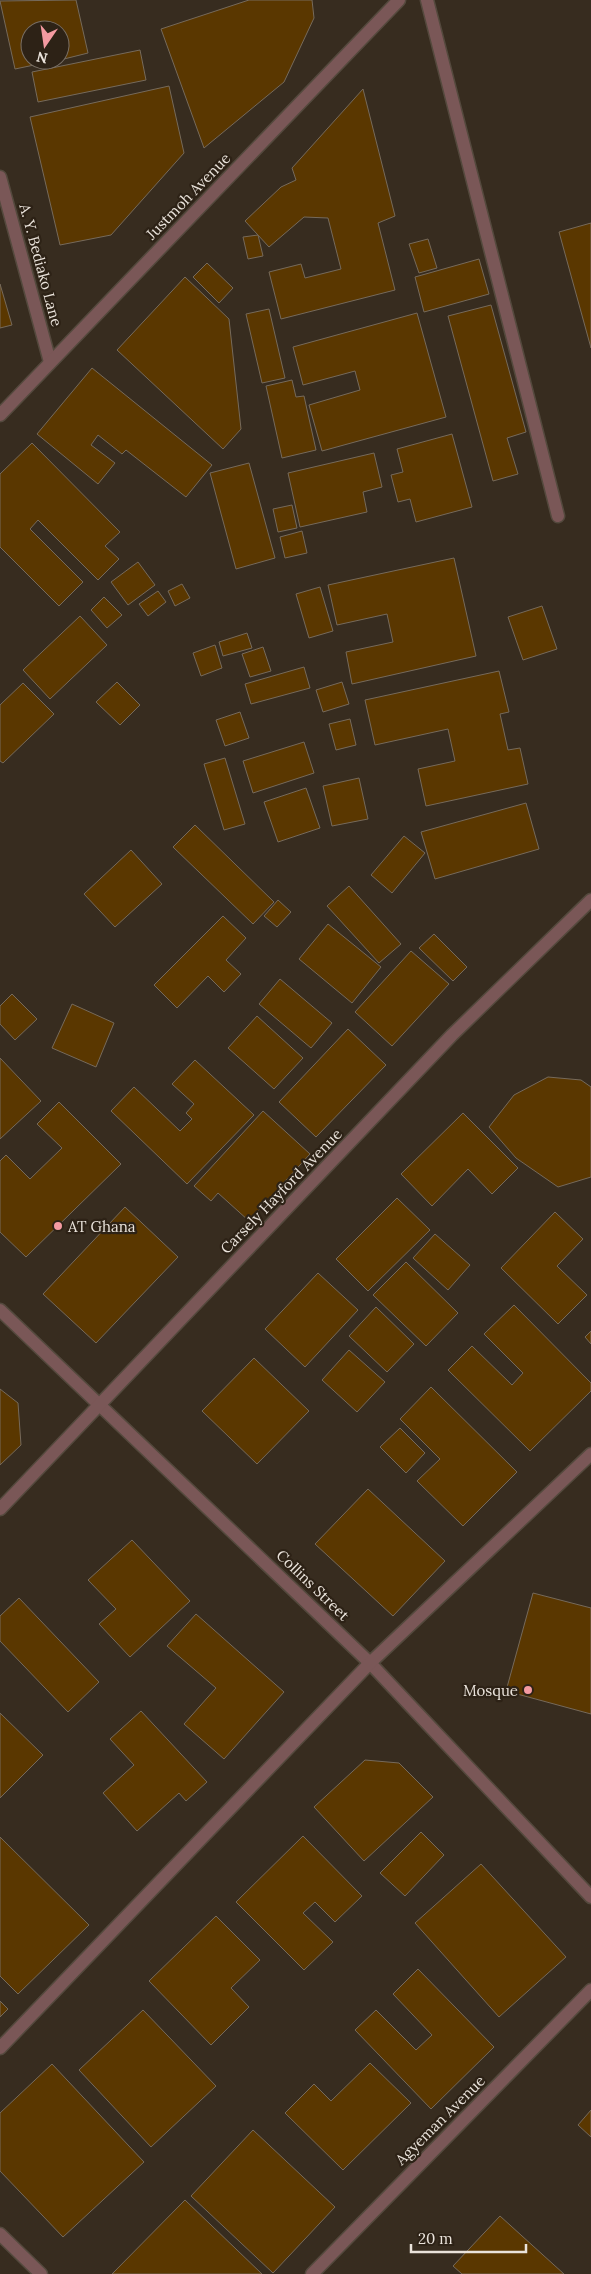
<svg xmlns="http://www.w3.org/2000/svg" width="591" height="2274" font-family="Lora,serif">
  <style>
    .building { fill: #5a3700; stroke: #766a5b }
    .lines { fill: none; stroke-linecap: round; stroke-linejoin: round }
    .minor-casing { stroke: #54493d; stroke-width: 15 }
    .minor { stroke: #7a5757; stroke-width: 12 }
    .poi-dot { fill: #f49aa1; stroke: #2d2216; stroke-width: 2 }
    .labels { text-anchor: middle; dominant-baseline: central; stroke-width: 4.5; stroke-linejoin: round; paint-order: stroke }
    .street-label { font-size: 15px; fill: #eae3db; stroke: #2d2216 }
    .poi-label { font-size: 15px; fill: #eae3db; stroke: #2d2216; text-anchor: start }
  </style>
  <rect width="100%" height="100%" fill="#372c1f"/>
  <g class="building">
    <path d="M76 0 88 53 60 60V30H30V60H58L15 69 0 1Z"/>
    <path d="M249 0H312L314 18 284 82 204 148 161 29Z"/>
    <path d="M140 50 146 80 38 102 32 72Z"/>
    <path d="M169 86 184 153 111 235 60 245 30 117Z"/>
    <path d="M363 89 395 216 378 223 395 290 281 319 269 272 301 264 305 278 341 269 328 218 304 217 269 247 245 221 281 187 296 180 292 168Z"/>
    <path d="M591 223V348L559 232Z"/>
    <path d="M258 235 263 256 248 259 243 237Z"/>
    <path d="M428 239 437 268 419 273 409 244Z"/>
    <path d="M479 259 489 294 424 312 415 277Z"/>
    <path d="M207 263 233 288 219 303 193 277Z"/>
    <path d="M185 277 229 319 241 429 223 449 117 350Z"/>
    <path d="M0 284 12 325 0 328Z"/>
    <path d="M491 305 526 432 507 438 518 474 493 481 448 316Z"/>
    <path d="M269 309 285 378 262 383 246 314Z"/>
    <path d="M417 313 446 417 322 451 309 405 360 390 355 371 303 385 293 347Z"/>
    <path d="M92 368 212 465 186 497 126 450 122 454 98 435 91 445 115 463 98 484 37 434Z"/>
    <path d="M292 380 296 397 304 396 316 450 282 458 266 386Z"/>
    <path d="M452 434 472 507 416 522 410 499 398 502 391 475 403 472 397 449Z"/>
    <path d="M32 443 120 532 105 546 119 559 98 580 38 520 30 529 83 582 59 606 0 547V474Z"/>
    <path d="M374 453 382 487 363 492 367 512 300 527 288 473Z"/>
    <path d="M249 463 275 558 236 569 210 473Z"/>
    <path d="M292 505 297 528 278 532 273 509Z"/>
    <path d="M302 531 307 553 285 558 280 537Z"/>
    <path d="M454 558 476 656 352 684 346 652 393 642 387 614 337 625 328 585Z"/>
    <path d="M138 562 155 585 128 605 111 582Z"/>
    <path d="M182 584 190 598 175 606 168 591Z"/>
    <path d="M320 587 333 631 309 638 296 594Z"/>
    <path d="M158 591 166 602 148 616 139 604Z"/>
    <path d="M104 597 122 615 107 628 91 610Z"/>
    <path d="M542 606 557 649 523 660 508 617Z"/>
    <path d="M80 616 107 645 50 699 23 670Z"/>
    <path d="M247 633 252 648 223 656 219 642Z"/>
    <path d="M215 645 222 668 201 676 193 653Z"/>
    <path d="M263 647 271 671 250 677 242 654Z"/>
    <path d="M304 667 310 688 251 704 245 684Z"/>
    <path d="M499 671 509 712 500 714 508 750 520 748 528 784 426 806 418 769 455 761 448 729 375 745 365 700Z"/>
    <path d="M117 682 140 705 120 725 96 702Z"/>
    <path d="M342 682 349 704 323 712 316 690Z"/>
    <path d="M23 683 54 714 3 763 0 761V705Z"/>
    <path d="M240 712 249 738 225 746 216 720Z"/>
    <path d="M350 719 356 745 336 750 329 724Z"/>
    <path d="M304 742 314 773 253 793 243 761Z"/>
    <path d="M225 758 245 824 224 830 204 764Z"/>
    <path d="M359 778 368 819 332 826 323 786Z"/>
    <path d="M306 788 320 828 278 842 264 802Z"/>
    <path d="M526 803 539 849 435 879 421 832Z"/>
    <path d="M195 825 274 902 253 924 173 847Z"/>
    <path d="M404 836 425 853 392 893 371 875Z"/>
    <path d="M131 850 162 884 115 927 84 894Z"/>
    <path d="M349 886 401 944 379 963 327 906Z"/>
    <path d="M278 900 291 912 277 927 264 916Z"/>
    <path d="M223 916 246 938 226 960 241 974 224 992 208 976 177 1008 154 985Z"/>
    <path d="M328 924 381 967 352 1003 299 959Z"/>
    <path d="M434 934 467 967 453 981 419 948Z"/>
    <path d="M411 951 449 984 392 1046 355 1012Z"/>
    <path d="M280 979 332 1023 311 1048 259 1004Z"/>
    <path d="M12 994 37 1019 15 1040 0 1024V1006Z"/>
    <path d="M72 1004 114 1023 96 1067 52 1048Z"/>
    <path d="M257 1016 303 1058 274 1089 228 1048Z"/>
    <path d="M348 1029 386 1065 316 1137 279 1102Z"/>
    <path d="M0 1058 41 1101 0 1139Z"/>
    <path d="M195 1060 254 1115 187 1184 111 1111 134 1087 180 1131 192 1119 186 1113 194 1104 172 1084Z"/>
    <path d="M548 1077 581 1080 591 1087V1177L558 1187 516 1158 489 1127 514 1095Z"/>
    <path d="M59 1102 121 1164 26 1257 0 1232V1161L6 1155 30 1179 62 1148 37 1124Z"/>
    <path d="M263 1111 310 1154 249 1221 218 1193 211 1201 194 1186Z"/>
    <path d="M463 1113 518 1168 492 1194 468 1169 432 1206 401 1174Z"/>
    <path d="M397 1198 430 1230 368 1291 336 1259Z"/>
    <path d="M125 1207 178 1257 96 1343 43 1294Z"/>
    <path d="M555 1212 583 1239 557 1266 587 1295 558 1324 501 1268Z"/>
    <path d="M435 1234 470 1265 448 1290 413 1258Z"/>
    <path d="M406 1262 458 1313 426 1346 373 1295Z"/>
    <path d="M318 1273 358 1310 305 1367 265 1329Z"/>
    <path d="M514 1305 591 1383V1391L530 1451 448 1370 472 1346 512 1385 523 1373 484 1334Z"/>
    <path d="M376 1307 414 1344 387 1372 349 1336Z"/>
    <path d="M591 1331V1344L585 1337Z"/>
    <path d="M349 1350 385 1382 357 1412 322 1380Z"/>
    <path d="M254 1358 309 1411 257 1464 202 1411Z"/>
    <path d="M431 1387 517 1472 463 1526 417 1481 440 1459 400 1419Z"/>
    <path d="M0 1389 18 1403 21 1445 0 1465Z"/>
    <path d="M400 1428 425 1453 406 1473 380 1447Z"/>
    <path d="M368 1489 445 1561 393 1616 315 1544Z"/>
    <path d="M132 1540 190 1601 130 1657 99 1624 116 1609 88 1580Z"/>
    <path d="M533 1593 591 1608V1714L506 1691Z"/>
    <path d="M19 1598 99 1682 68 1712 0 1641V1616Z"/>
    <path d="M196 1614 284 1692 224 1759 184 1724 216 1688 167 1646Z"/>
    <path d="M141 1711 207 1782 186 1801 179 1793 137 1831 103 1793 134 1765 110 1739Z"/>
    <path d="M0 1713 43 1755 0 1798Z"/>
    <path d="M365 1760 399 1763 433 1797 364 1861 314 1807Z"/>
    <path d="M421 1832 444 1855 405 1896 380 1873Z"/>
    <path d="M303 1836 362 1896 335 1922 315 1902 303 1913 333 1942 304 1970 236 1902Z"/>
    <path d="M0 1837 89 1925 18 1994 0 1976Z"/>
    <path d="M481 1864 566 1957 499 2017 415 1923Z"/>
    <path d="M216 1916 260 1960 231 1988 249 2007 211 2045 149 1981Z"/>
    <path d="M418 1969 494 2047 431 2109 355 2030 376 2010 416 2050 432 2035 393 1994Z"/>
    <path d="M0 2001 8 2009 0 2017Z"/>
    <path d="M143 2010 216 2086 151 2147 79 2070Z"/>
    <path d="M370 2063 411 2103 343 2170 285 2113 314 2084 331 2101Z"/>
    <path d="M52 2064 144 2162 63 2237 0 2171V2113Z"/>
    <path d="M591 2110V2137L578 2125Z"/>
    <path d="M253 2130 335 2207 273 2273 191 2196Z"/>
    <path d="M185 2200 262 2274H112Z"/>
    <path d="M500 2216 564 2274H462L453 2266Z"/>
  </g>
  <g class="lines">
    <defs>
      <g id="minor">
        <path d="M427 0 558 516"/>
        <path d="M0 177 50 362"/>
        <path d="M0 415 399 0"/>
        <path d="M0 1310 370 1663 591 1897"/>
        <path d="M0 1509 452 1035 591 900"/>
        <path d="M0 2048 370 1663 591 1454"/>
        <path d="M0 2234 41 2274"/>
        <path d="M312 2274 591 1990"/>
      </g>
    </defs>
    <use href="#minor" class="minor-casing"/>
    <use href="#minor" class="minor"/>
  </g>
  <g class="poi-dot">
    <circle cx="58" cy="1226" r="5"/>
    <circle cx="528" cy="1690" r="5"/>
  </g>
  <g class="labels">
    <g class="street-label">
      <text transform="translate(188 196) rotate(-46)">Justmoh Avenue</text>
      <text transform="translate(41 265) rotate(75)">A. Y. Bediako Lane</text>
      <text transform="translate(281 1191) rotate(-46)">Carsely Hayford Avenue</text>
      <text transform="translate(313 1585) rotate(44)">Collins Street</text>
      <text transform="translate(440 2120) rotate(-45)">Agyeman Avenue</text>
    </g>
    <g class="poi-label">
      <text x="68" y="1226">AT Ghana</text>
      <text x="518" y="1690" text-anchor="end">Mosque</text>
    </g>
  </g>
  <g transform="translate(45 45) rotate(193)"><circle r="24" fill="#2d2216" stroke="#796f65"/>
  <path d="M0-4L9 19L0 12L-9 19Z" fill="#f49aa1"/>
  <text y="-8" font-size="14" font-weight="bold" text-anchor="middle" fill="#eae3db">N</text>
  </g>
  <path d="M411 2244v8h115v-8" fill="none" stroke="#eae3db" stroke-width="2.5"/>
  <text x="418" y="2244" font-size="15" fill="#eae3db" stroke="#2d2216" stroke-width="4" paint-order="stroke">20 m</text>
</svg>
